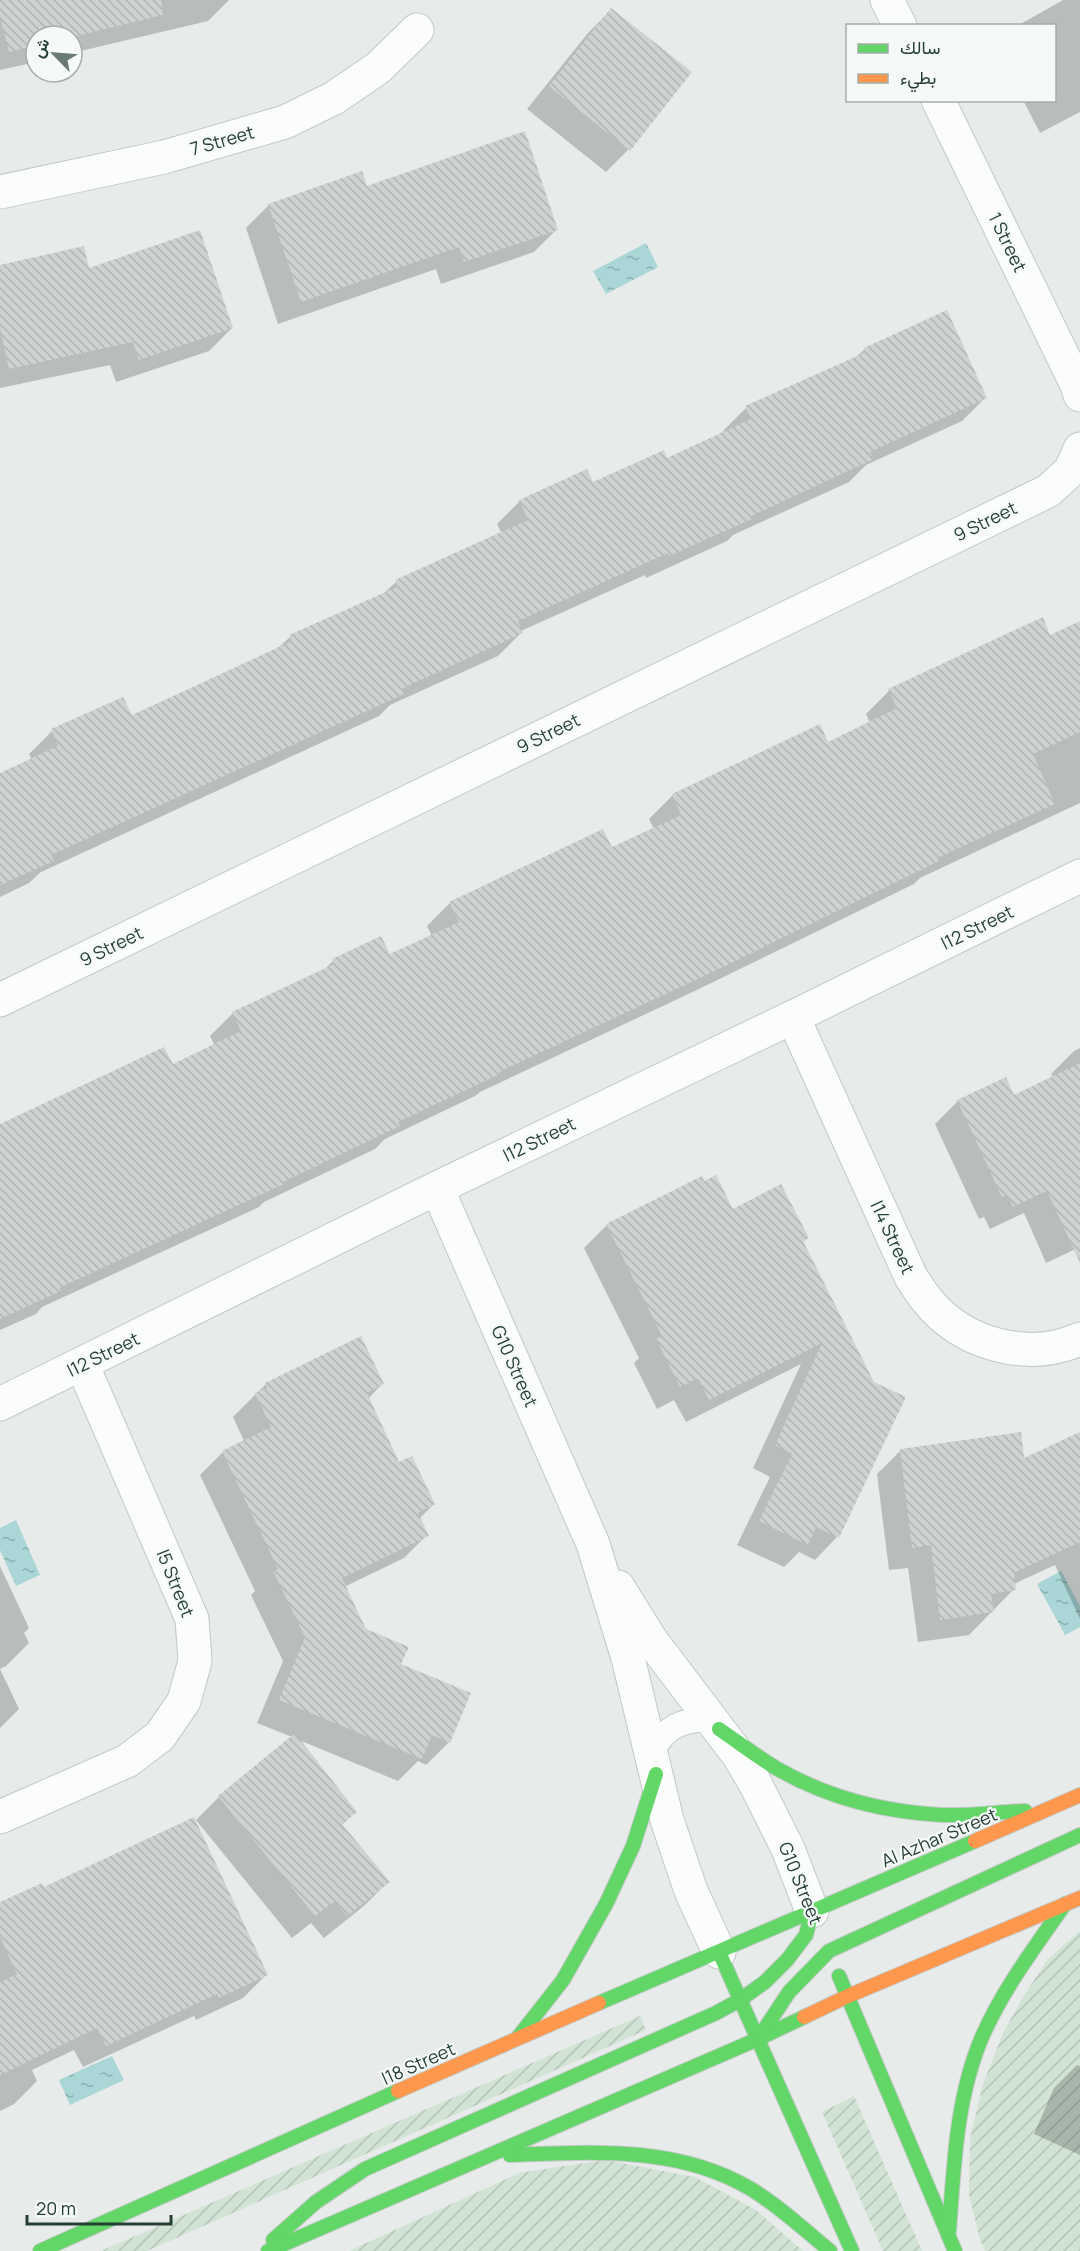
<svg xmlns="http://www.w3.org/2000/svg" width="1080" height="2251" font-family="Manrope,Vazirmatn,sans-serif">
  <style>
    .garden { fill: url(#garden-furrows) }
    .water { fill: url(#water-ripples) }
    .shadow { fill: #0003 }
    .building { fill: url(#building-back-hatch) }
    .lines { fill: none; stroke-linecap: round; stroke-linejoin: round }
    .lane-casing { stroke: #c4c8c6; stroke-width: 26 }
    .street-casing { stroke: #c4c8c6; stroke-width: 35 }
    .fast-casing { stroke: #c3c9c6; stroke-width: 16 }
    .slow-casing { stroke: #c3c9c6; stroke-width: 16 }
    .lane { stroke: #fbfcfc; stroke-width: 24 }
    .street { stroke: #fbfcfc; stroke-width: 33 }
    .fast { stroke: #63d668; stroke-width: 14 }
    .slow { stroke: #ff974d; stroke-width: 14 }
    .labels { text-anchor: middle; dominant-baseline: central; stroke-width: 4.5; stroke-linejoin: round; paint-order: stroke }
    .street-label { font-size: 18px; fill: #253e35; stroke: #f5faf7 }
  </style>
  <defs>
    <pattern id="garden-furrows" width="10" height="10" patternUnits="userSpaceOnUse" patternTransform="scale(1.5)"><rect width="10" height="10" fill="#d1e3d5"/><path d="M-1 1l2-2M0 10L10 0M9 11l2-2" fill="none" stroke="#b3c4b7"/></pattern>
    <pattern id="water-ripples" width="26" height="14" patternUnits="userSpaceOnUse" patternTransform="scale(1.5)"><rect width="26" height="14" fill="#aad6d7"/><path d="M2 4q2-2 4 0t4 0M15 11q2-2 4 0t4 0" fill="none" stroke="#8aafaf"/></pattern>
    <pattern id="building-back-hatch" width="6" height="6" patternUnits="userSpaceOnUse" patternTransform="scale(1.5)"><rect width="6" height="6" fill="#ced2d0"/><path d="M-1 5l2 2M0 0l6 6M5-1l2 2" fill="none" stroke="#b1b5b3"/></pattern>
  </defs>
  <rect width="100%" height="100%" fill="#e7ebe9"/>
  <g class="garden">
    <path d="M1080 1931V2251H985L980 2240 969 2195 970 2138 983 2084 1003 2033 1023 1997 1048 1959Z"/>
    <path d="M640 2016 646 2030 147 2251H101Z"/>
    <path d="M854 2096 922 2251H883L822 2112Z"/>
    <path d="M605 2160 695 2177 756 2210 803 2251H349L519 2173Z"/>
  </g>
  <g class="water">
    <path d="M646 243 658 267 606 294 593 271Z"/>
    <path d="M16 1520 40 1575 16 1586 0 1550V1528Z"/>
    <path d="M1061 1571 1080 1606V1627L1065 1635 1037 1584Z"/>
    <path d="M112 2056 124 2080 70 2105 59 2080Z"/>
  </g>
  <g class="shadow">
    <path d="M0 0H229L208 21 72 53V36H36V62L0 70Z"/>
    <path d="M1063 0H1080V112L1040 133 1023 100H1054V26H1017Z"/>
    <path d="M611 10 628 150 606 172 527 109 588 33Z"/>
    <path d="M366 188 557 229 534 252 441 284 436 269 278 324 246 228 269 205Z"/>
    <path d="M0 266 88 270 232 328 209 351 116 382 110 365 0 388Z"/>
    <path d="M865 349 985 398 962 421 866 465 849 482 733 535 727 541 646 578 645 575 521 631V633L498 656 390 705 379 716 41 872 29 883 0 897V774L32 760 29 754 52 731 122 699 131 717 277 649 290 637 382 595 396 582 502 534 497 524 520 501 593 484 666 460 724 433 723 431 746 408 856 357Z"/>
    <path d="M1080 623V803L920 878 914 884 699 989 480 1092 475 1096 385 1139 375 1149 264 1202 259 1207 42 1307 36 1314 0 1330V1131L172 1066 215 1046 210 1036 233 1013 324 970 333 961 389 956 432 936 427 926 450 903 611 849 654 829 649 819 672 796 819 726 827 744 870 723 866 714 889 691 937 668 1050 637Z"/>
    <path d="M1080 1048V1247L1046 1263 1024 1213 990 1229 984 1217 979 1219 935 1124 958 1101 1013 1097 1054 1078 1051 1074 1074 1051Z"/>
    <path d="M732 1211 807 1238 802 1243 873 1383 837 1537 815 1560 799 1552 784 1567 737 1545 770 1477 753 1468 801 1364 686 1422 674 1400 657 1409 634 1363 639 1358 584 1248 607 1225Z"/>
    <path d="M266 1384H382L368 1399 399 1464 434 1504 419 1519 427 1535 404 1558 344 1587 364 1630 400 1665 449 1742 426 1765 418 1761 398 1781 299 1740 355 1812 341 1826 388 1882 365 1905 324 1938 311 1923 292 1938 196 1820 219 1797 292 1737 257 1723 283 1661 251 1595 255 1591 200 1475 223 1452 244 1441 233 1417Z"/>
    <path d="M1080 1433V1619L1055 1565 1014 1584V1589L969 1635 918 1642 908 1568 889 1570 877 1474 900 1451 1023 1460Z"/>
    <path d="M0 1566 29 1628 24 1633 29 1643 6 1666 0 1669 19 1709 0 1728Z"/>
    <path d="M43 1889 266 1975 243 1998 196 2020 194 2016 83 2067 74 2050 32 2070 37 2081 14 2104 0 2111V1904Z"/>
    <path d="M1077 2065 1080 2066V2155L1034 2134 1054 2088Z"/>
  </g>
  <g class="building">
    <path d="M0 0H161L163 15 72 37 36 36V45L9 52 0 16Z"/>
    <path d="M611 8 692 72 630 151 549 86Z"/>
    <path d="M525 131 558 230 464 262 459 247 301 302 268 204 362 171 367 186Z"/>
    <path d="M200 230 233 328 139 360 133 342 9 369 0 329V265L84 246 89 268Z"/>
    <path d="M947 310 987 398 870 452 874 459 751 516 752 519 669 556 668 553 518 621 523 633 401 689 404 694 51 855 54 861 0 885V773L58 746 51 729 123 697 132 715 292 641 289 635 397 587 395 580 528 520 519 500 587 469 593 482 664 450 667 458 751 419 745 406 866 352 864 348Z"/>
    <path d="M1043 617 1050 635 1080 621V732L1033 754 1055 804 937 858 939 861 723 967 499 1072 500 1074 398 1122 400 1126 283 1182 284 1184 59 1288 61 1291 0 1319V1124L164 1047 173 1064 241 1031 232 1012 334 964 332 959 381 936 390 954 459 922 449 902 603 829 612 847 681 815 672 794 820 724 828 742 897 708 888 689Z"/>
    <path d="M1080 1063V1263L1047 1191 1013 1207 1007 1195 1002 1197 957 1100 1006 1077 1014 1095Z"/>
    <path d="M716 1175 733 1209 781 1184 809 1238 803 1241 874 1382 906 1397 839 1538 816 1527 808 1545 759 1521 792 1454 775 1445 822 1343 709 1400 698 1378 680 1387 656 1339 662 1336 606 1224 702 1176 704 1181Z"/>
    <path d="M361 1336 384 1384 367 1393 399 1462 412 1456 435 1504 418 1513 429 1536 342 1578 366 1629 409 1647 401 1664 471 1693 450 1743 432 1735 422 1759 279 1700 305 1637 273 1571 278 1569 222 1451 271 1427 255 1393 267 1388 265 1383Z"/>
    <path d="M1021 1432 1024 1458 1080 1432V1542L1014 1573 1016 1590 991 1594 994 1612 940 1620 931 1545 912 1548 900 1449Z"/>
    <path d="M295 1733 357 1812 342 1824 390 1882 347 1916 335 1901 315 1916 218 1796Z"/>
    <path d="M194 1817 268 1975 219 1998 217 1994 106 2046 97 2028 0 2075V1982L17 1974 0 1937V1902L42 1883 44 1887Z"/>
  </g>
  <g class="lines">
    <defs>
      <path id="lane" d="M651 1752C667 1726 680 1720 711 1719"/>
      <g id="street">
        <path d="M887 0 900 26"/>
        <path d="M938 100 1077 385 1080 395"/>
        <path d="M0 192 164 157 285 122 334 98 378 68 417 30"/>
        <path d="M0 1000 1048 491 1070 471 1080 449"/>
        <path d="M793 1017 911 1277C916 1284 921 1293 927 1300 963 1345 1028 1362 1080 1339"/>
        <path d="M437 1188 593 1544 628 1658 667 1820 691 1891 719 1952"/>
        <path d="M0 1404 437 1188 793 1017 1080 876"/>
        <path d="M618 1587 651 1640 739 1756 756 1785 788 1849 812 1911"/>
        <path d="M0 1817 127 1761 160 1736 184 1701 195 1661 192 1619 82 1364"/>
      </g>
      <g id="fast">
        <path d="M719 1729C738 1742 756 1756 776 1768 826 1797 884 1812 942 1815 970 1816 998 1812 1025 1811"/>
        <path d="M719 1952 852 2251"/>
        <path d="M839 1976 955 2251"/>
        <path d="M599 2003 975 1841"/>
        <path d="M519 2036 563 1980 606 1904 633 1846 656 1774"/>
        <path d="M758 2039 789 1992 829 1951 1080 1835"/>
        <path d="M510 2155C592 2152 677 2145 751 2189 779 2206 805 2230 830 2251"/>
        <path d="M949 2231C954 2166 956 2098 982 2037 1003 1989 1035 1947 1065 1904"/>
        <path d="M273 2240 316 2202 365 2169 716 2013 740 2000 765 1982 787 1960 806 1935 812 1911"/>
        <path d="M40 2251 398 2091"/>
        <path d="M268 2251 758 2039 804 2017"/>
      </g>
      <g id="slow">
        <path d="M975 1841 1080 1795"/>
        <path d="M804 2017 848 1996 1080 1898"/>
        <path d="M398 2091 599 2003"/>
      </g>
    </defs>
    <use href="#lane" class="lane-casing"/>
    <use href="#street" class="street-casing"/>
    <use href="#fast" class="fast-casing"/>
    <use href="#slow" class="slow-casing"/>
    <use href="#lane" class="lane"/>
    <use href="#street" class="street"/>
    <use href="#fast" class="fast"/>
    <use href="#slow" class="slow"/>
  </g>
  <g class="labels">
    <g class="street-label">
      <text transform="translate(222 140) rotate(-16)">7 Street</text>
      <text transform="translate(1008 242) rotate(64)">1 Street</text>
      <text transform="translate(985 521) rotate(-26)">9 Street</text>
      <text transform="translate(548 733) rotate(-26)">9 Street</text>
      <text transform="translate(977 927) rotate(-26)">I12 Street</text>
      <text transform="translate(111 946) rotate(-26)">9 Street</text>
      <text transform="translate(539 1139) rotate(-26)">I12 Street</text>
      <text transform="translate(893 1237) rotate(65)">I14 Street</text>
      <text transform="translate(103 1354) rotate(-26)">I12 Street</text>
      <text transform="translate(515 1366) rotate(66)">G10 Street</text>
      <text transform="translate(176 1583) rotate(68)">I5 Street</text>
      <text transform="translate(939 1837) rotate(-23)">Al Azhar Street</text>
      <text transform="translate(801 1883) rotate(68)">G10 Street</text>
      <text transform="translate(418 2063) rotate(-24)">I18 Street</text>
    </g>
  </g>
  <rect x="846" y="24" width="210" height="78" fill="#f5faf7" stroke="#a2afa9" stroke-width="1.5"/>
  <rect x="858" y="44" width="30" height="9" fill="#63d668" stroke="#a2afa9" stroke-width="1.5"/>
  <text x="900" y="54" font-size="18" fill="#253e35">سالك</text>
  <rect x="858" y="74" width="30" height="9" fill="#ff974d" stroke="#a2afa9" stroke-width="1.5"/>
  <text x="900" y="84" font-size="18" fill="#253e35">بطيء</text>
  <g transform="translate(54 54) rotate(295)"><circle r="28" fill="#f5faf7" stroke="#a2afa9" stroke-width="1.5"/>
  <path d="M0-4.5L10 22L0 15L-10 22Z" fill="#697b74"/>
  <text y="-9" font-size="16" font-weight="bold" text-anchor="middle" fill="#253e35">ش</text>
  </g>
  <path d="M27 2215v9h144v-9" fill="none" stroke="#253e35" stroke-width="3"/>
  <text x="36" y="2215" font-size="18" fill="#253e35" stroke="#f5faf7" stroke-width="4.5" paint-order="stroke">20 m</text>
</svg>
